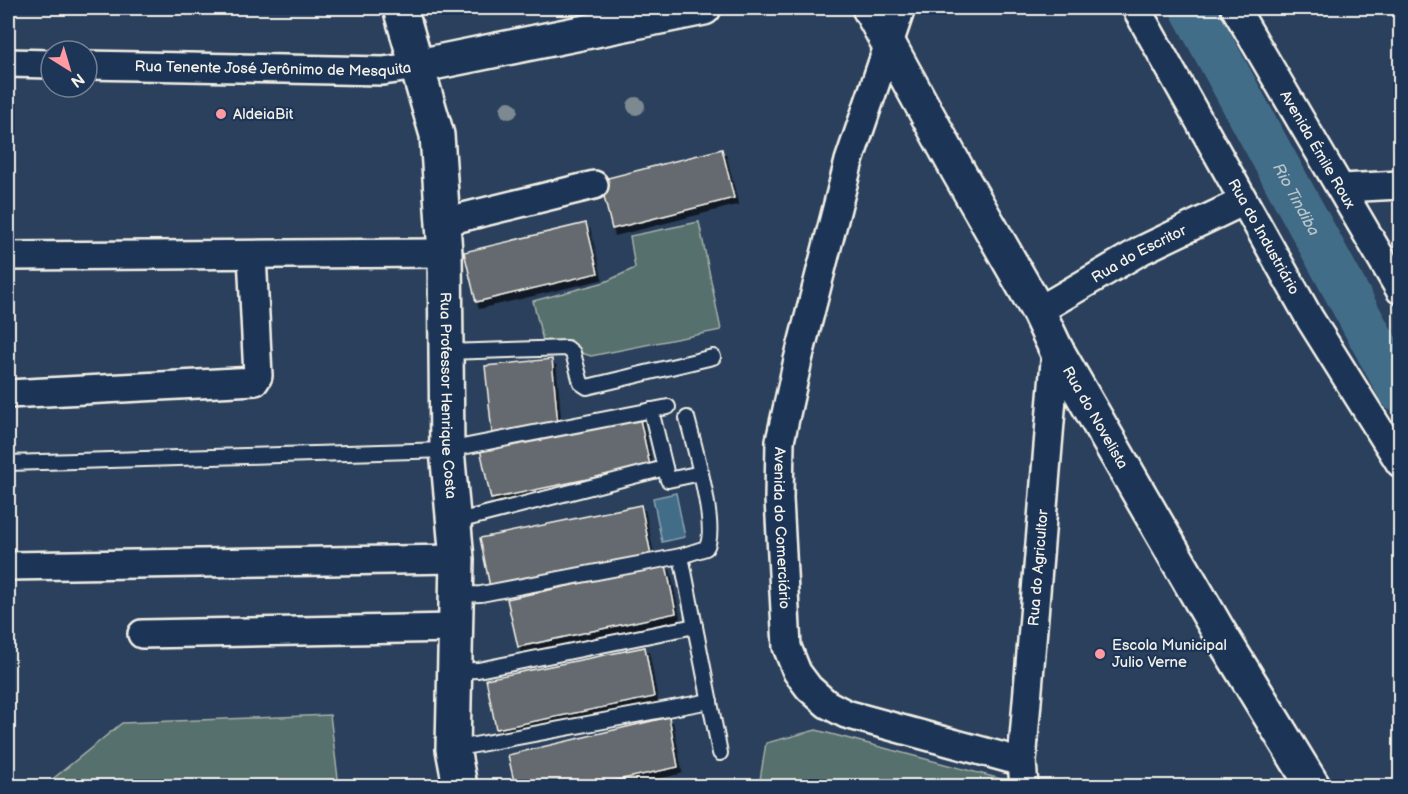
<svg xmlns="http://www.w3.org/2000/svg" width="1408" height="794" font-family="'Balsamiq Sans',sans-serif">
  <style>
    .green { fill: #57706d; stroke: #a6b0aa; stroke-width: 1.5 }
    .water { fill: #426d89; stroke: #89a2af; stroke-width: 1.5 }
    .lines { fill: none; stroke-linecap: round; stroke-linejoin: round }
    .river { stroke: #426d89; stroke-width: 44 }
    .building { fill: #656b70; stroke: #f4f1e8; stroke-width: 1.5; filter: url(#shadow) }
    .lane-casing { stroke: #f4f1e8; stroke-width: 18 }
    .street-casing { stroke: #f4f1e8; stroke-width: 32 }
    .secondary-casing { stroke: #f4f1e8; stroke-width: 38 }
    .lane { stroke: #1d3557; stroke-width: 14 }
    .street { stroke: #1d3557; stroke-width: 27 }
    .secondary { stroke: #1d3557; stroke-width: 33 }
    .tree { fill: #7b8991 }
    .poi-dot { fill: #ff9aa2; stroke: #1d3557; stroke-width: 2 }
    .labels { text-anchor: middle; dominant-baseline: central; stroke-width: 4.5; stroke-linejoin: round; paint-order: stroke }
    .street-label { font-size: 15px; fill: #f4f1e8; stroke: #1d3557 }
    .poi-label { font-size: 15px; fill: #f4f1e8; stroke: #1d3557; text-anchor: start }
    .water-label { font-size: 16px; font-style: italic; fill: #b6c3c7; stroke: #1d3557 }
  </style>
  <defs>
    <filter id="shadow"><feDropShadow dx="3.5" dy="6" stdDeviation="0" flood-color="#0009"/></filter>
  </defs>
  <rect width="100%" height="100%" fill="#2b405c"/>
  <filter id="ink" filterUnits="userSpaceOnUse"><feTurbulence type="fractalNoise" baseFrequency=".0167" numOctaves="2"/><feDisplacementMap in="SourceGraphic" scale="12" xChannelSelector="R" yChannelSelector="G"/><feConvolveMatrix kernelMatrix="1 2 1 2 8 2 1 2 1" color-interpolation-filters="sRGB"/></filter>
  <g filter="url(#ink)">
    <g class="green">
      <path d="M699 222 721 330 591 356 543 341 533 301 605 282 635 268 630 236Z"/>
      <path d="M330 715 339 786H44L122 723Z"/>
      <path d="M816 730 1005 780V786H759L766 743Z"/>
    </g>
    <path class="water" d="M676 493 685 537 662 542 653 498Z"/>
    <g class="lines">
      <path class="river" id="s1" d="M1192 8 1400 391"/>
    </g>
    <g class="building">
      <path d="M722 149 734 198 612 229 600 180Z"/>
      <path d="M586 223 598 273 476 302 464 252Z"/>
      <path d="M552 359 558 426 492 433 485 366Z"/>
      <path d="M639 415 650 466 491 499 480 449Z"/>
      <path d="M641 505 651 555 490 587 480 538Z"/>
      <path d="M666 565 676 613 518 647 507 599Z"/>
      <path d="M645 647 654 697 496 729 486 679Z"/>
      <path d="M669 717 678 767 590 786H515L508 755Z"/>
    </g>
    <g class="lines">
      <defs>
        <g id="lane">
          <path d="M446 352 567 348 573 353 581 383 587 387 713 357"/>
          <path d="M651 410 668 480 701 473"/>
          <path d="M8 463 447 450 668 407"/>
          <path d="M454 522 665 468"/>
          <path d="M681 556 706 548C719 530 693 442 687 418"/>
          <path d="M457 595 481 594 681 556 720 753"/>
          <path d="M454 671 478 670 695 626"/>
          <path d="M453 749 710 701"/>
        </g>
        <g id="street">
          <path id="s2" d="M901 8 849 161 798 360 780 441 779 499 787 647 797 672 809 688 827 704 846 714 1022 762"/>
          <path id="s3" d="M1136 8 1310 319 1400 463"/>
          <path id="s4" d="M1235 8 1400 290"/>
          <path d="M8 63 51 64"/>
          <path id="s5" d="M87 65 383 71 418 66"/>
          <path d="M1342 188 1400 185"/>
          <path d="M443 222 594 185"/>
          <path d="M8 256 445 253"/>
          <path id="s6" d="M1038 311 1142 250 1242 202"/>
          <path d="M8 394 255 381 258 376 252 255"/>
          <path d="M8 566 457 559"/>
          <path d="M142 634 455 628"/>
          <path id="s7" d="M1024 786 1022 762 1056 349"/>
        </g>
        <g id="secondary">
          <path id="s8" d="M400 8 437 135 445 253 447 450 457 559 453 749 460 786"/>
          <path id="s9" d="M869 8 958 171 1038 311 1056 349 1219 632 1313 786"/>
          <path d="M418 66 704 8"/>
        </g>
      </defs>
      <use href="#lane" class="lane-casing"/>
      <use href="#street" class="street-casing"/>
      <use href="#secondary" class="secondary-casing"/>
      <use href="#lane" class="lane"/>
      <use href="#street" class="street"/>
      <use href="#secondary" class="secondary"/>
    </g>
    <g class="tree">
      <circle cx="636" cy="106" r="9"/>
      <circle cx="509" cy="110" r="9"/>
    </g>
  </g>
  <g class="poi-dot">
    <circle cx="221" cy="114" r="6"/>
    <circle cx="1100" cy="654" r="6"/>
  </g>
  <g class="labels">
    <g class="street-label">
      <text stroke="none"><textPath href="#s5" startOffset="186">Rua Tenente José Jerônimo de Mesquita</textPath></text>
      <text stroke="none"><textPath href="#s4" startOffset="164">Avenida Émile Roux</textPath></text>
      <text stroke="none"><textPath href="#s3" startOffset="262">Rua do Industriário</textPath></text>
      <text stroke="none"><textPath href="#s6" startOffset="116">Rua do Escritor</textPath></text>
      <text stroke="none"><textPath href="#s8" startOffset="393">Rua Professor Henrique Costa</textPath></text>
      <text stroke="none"><textPath href="#s9" startOffset="468">Rua do Novelista</textPath></text>
      <text stroke="none"><textPath href="#s2" startOffset="537">Avenida do Comerciário</textPath></text>
      <text stroke="none"><textPath href="#s7" startOffset="219">Rua do Agricultor</textPath></text>
    </g>
    <g class="poi-label">
      <text x="233" y="114">AldeiaBit</text>
      <text x="1112" y="645">Escola Municipal<tspan x="1112" dy="17">Julio Verne</tspan></text>
    </g>
    <g class="water-label">
      <text stroke="none"><textPath href="#s1" startOffset="218">Rio Tindiba</textPath></text>
    </g>
  </g>
  <rect width="1408" height="794" fill="none" stroke="#1d3557" stroke-width="30"/>
  <rect x="15" y="15" width="1378" height="764" fill="none" stroke="#f4f1e8" stroke-width="2" filter="url(#ink)"/>
  <g transform="translate(69 69) rotate(143)"><circle r="28" fill="#1d3557" stroke="#738091" stroke-width="1.5"/>
  <path d="M0-4.5L10 22L0 15L-10 22Z" fill="#ff9aa2"/>
  <text y="-9" font-size="16" font-weight="bold" text-anchor="middle" fill="#f4f1e8">N</text>
  </g>
</svg>
